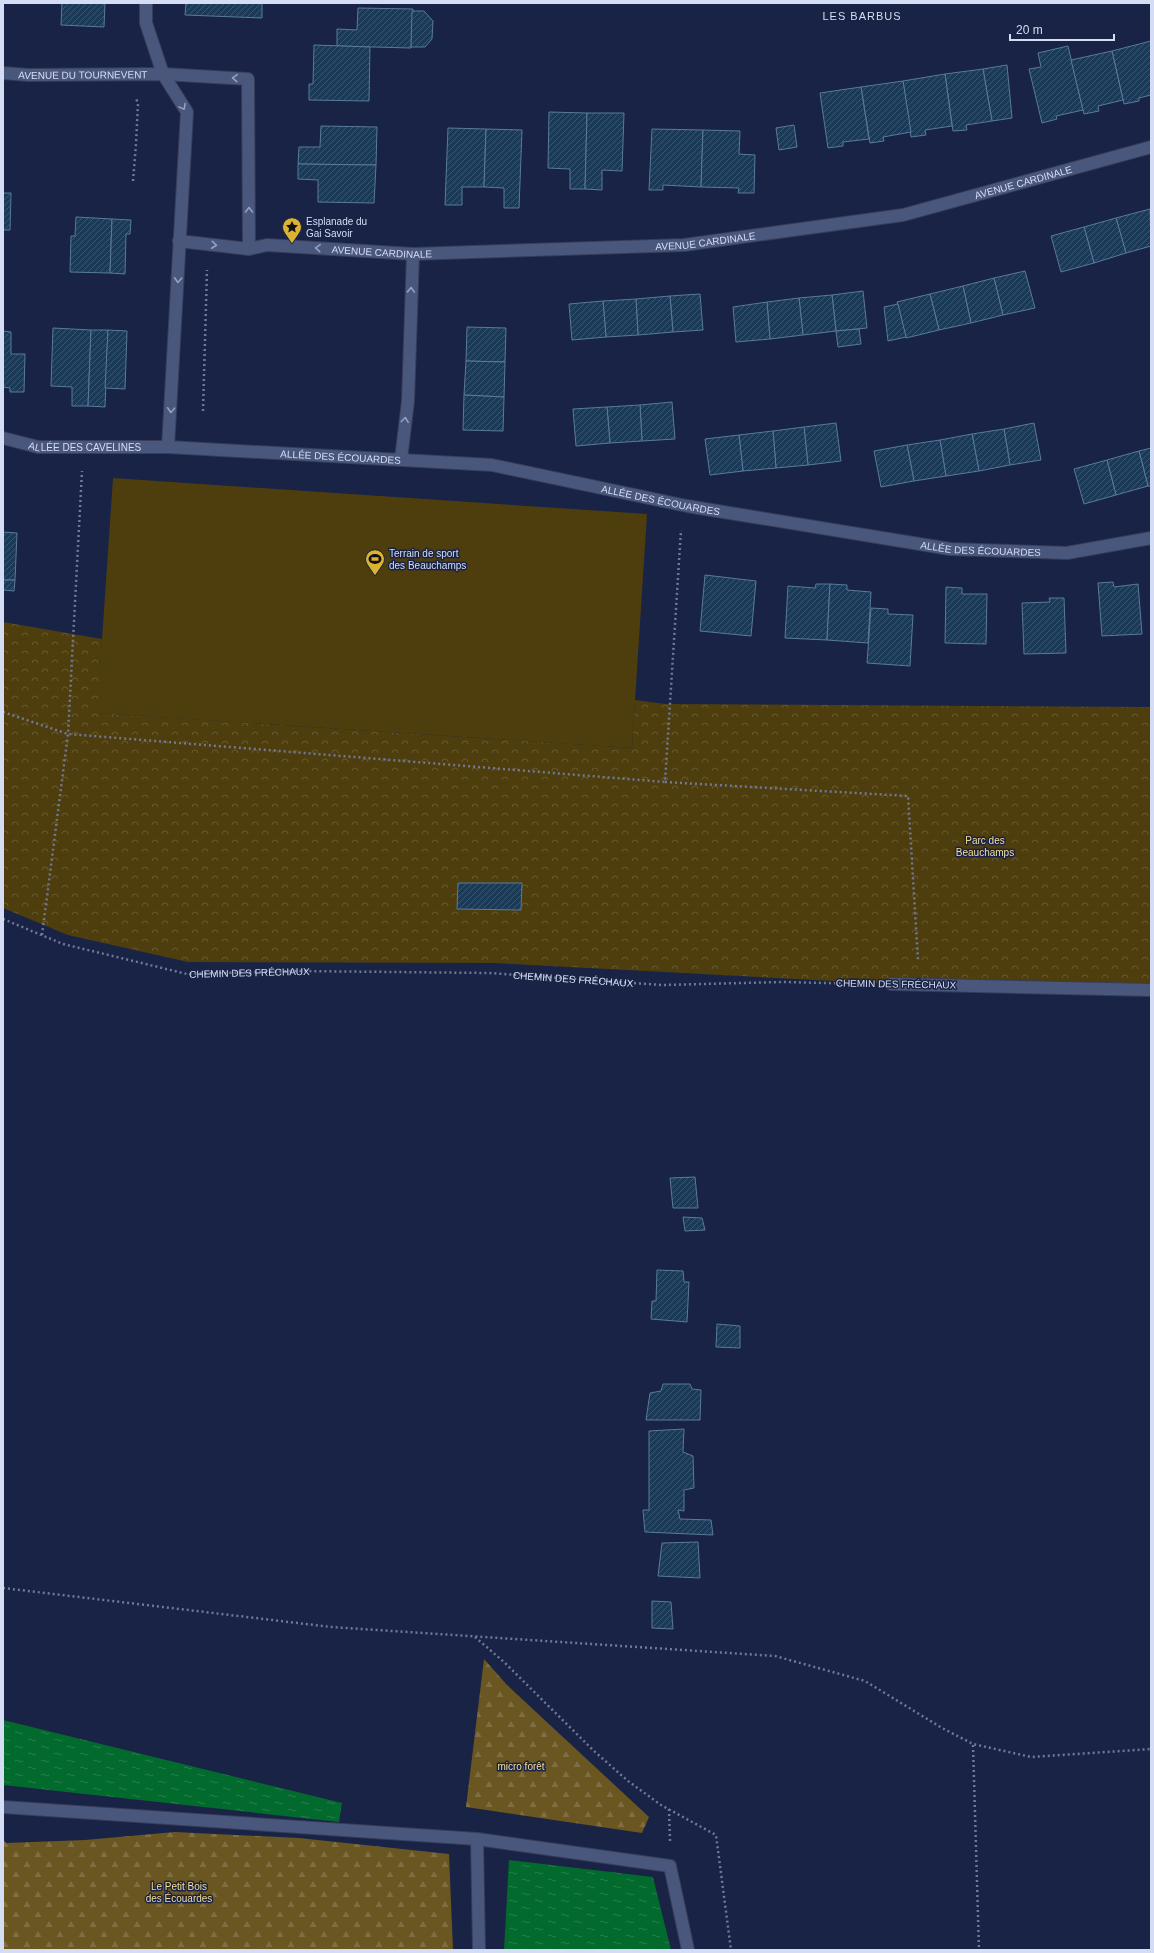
<svg xmlns="http://www.w3.org/2000/svg" width="1154" height="1953" font-family="Helvetica,sans-serif">
  <style>
    .forest { fill: url(#forest-firs) }
    .park { fill: url(#park-crowns) }
    .pitch { fill: #4e3e0e }
    .water { fill: url(#water-ripples) }
    .building { fill: url(#building-hatch); stroke: #597a9c }
    .lines { fill: none; stroke-linecap: round; stroke-linejoin: round }
    .service-casing { stroke: #373d5a; stroke-width: 14 }
    .minor-casing { stroke: #373d5a; stroke-width: 14 }
    .path { stroke: #707996; stroke-width: 2.5; stroke-dasharray: 2 3; stroke-linecap: butt }
    .service { stroke: #4a577d; stroke-width: 12 }
    .minor { stroke: #4a577d; stroke-width: 12 }
    .oneway { stroke: #96a1be }
    .labels { text-anchor: middle; dominant-baseline: central; stroke-width: 3; stroke-linejoin: round; paint-order: stroke }
    .street-label { font-size: 10px; fill: #d5ddf4; stroke: #192345 }
    .poi-label { font-size: 10px; fill: #d5ddf4; stroke: #192345; text-anchor: start }
    .park-label { font-size: 10px; fill: #f8dd96; stroke: #192345 }
    .neighbourhood-label { font-size: 11px; letter-spacing: 1px; fill: #d5ddf4; stroke: #192345 }
  </style>
  <defs>
    <pattern id="forest-firs" width="22" height="20" patternUnits="userSpaceOnUse"><rect width="22" height="20" fill="#6a5621"/><path d="M5 1l3.5 6h-7zM16 11l3.5 6h-7z" fill="#7e6e42"/></pattern>
    <pattern id="park-crowns" width="20" height="18" patternUnits="userSpaceOnUse"><rect width="20" height="18" fill="#4e3e0e"/><path d="M2 6a3 3 0 1 1 6 0M12 15a3 3 0 1 1 6 0" fill="none" stroke="#675932"/></pattern>
    <pattern id="water-ripples" width="26" height="14" patternUnits="userSpaceOnUse"><rect width="26" height="14" fill="#036a2d"/><path d="M2 4q2-2 4 0t4 0M15 11q2-2 4 0t4 0" fill="none" stroke="#277f4c"/></pattern>
    <pattern id="building-hatch" width="6" height="6" patternUnits="userSpaceOnUse"><rect width="6" height="6" fill="#1b3a58"/><path d="M-1 1l2-2M0 6l6-6M5 7l2-2" fill="none" stroke="#3b5671"/></pattern>
  </defs>
  <rect width="100%" height="100%" fill="#192345"/>
  <g class="forest">
    <path d="M484 1659 507 1685 649 1817 642 1833 466 1807Z"/>
    <path d="M175 1832 299 1838 449 1854 453 1950H3V1839L6 1843 85 1840Z"/>
  </g>
  <path class="park" d="M3 622 102 639 98 713 632 748 635 700 665 704 1151 707V990L891 984 494 963 188 962 68 935 3 908Z"/>
  <path class="pitch" d="M113 478 647 514 632 748 97 713Z"/>
  <g class="water">
    <path d="M3 1720 342 1803 339 1822 3 1785Z"/>
    <path d="M509 1860 653 1877 671 1950H504Z"/>
  </g>
  <g class="building">
    <path d="M62 3H105L104 27 61 25Z"/>
    <path d="M186 3H262V18L185 15Z"/>
    <path d="M358 8 413 9 411 48 337 46V29L357 30Z"/>
    <path d="M412 11H424L433 21 432 39 425 47H411Z"/>
    <path d="M1151 41V95L1139 98V101L1124 104 1112 51Z"/>
    <path d="M314 45 370 47 369 101 309 100V84H313Z"/>
    <path d="M1068 46 1083 110 1056 116 1057 119 1042 123 1029 69 1041 67 1038 53Z"/>
    <path d="M1112 51 1123 100 1098 106 1099 111 1084 114 1071 60Z"/>
    <path d="M1007 65 1012 118 992 121 983 69Z"/>
    <path d="M983 69 992 121 966 125 967 130 953 131 945 74Z"/>
    <path d="M945 74 952 126 925 130 926 135 911 137 903 81Z"/>
    <path d="M903 81 911 132 883 137 884 141 870 143 861 87Z"/>
    <path d="M861 87 869 139 843 142V146L828 148 820 93Z"/>
    <path d="M549 112 587 113 585 189H570V169L548 168Z"/>
    <path d="M587 113H624L622 171 602 170V190L585 189Z"/>
    <path d="M794 125 797 147 779 150 776 128Z"/>
    <path d="M321 126 377 127 376 165 298 164 299 147H320Z"/>
    <path d="M448 128 486 129 484 187H462V205H445Z"/>
    <path d="M486 129 522 130 519 208H504V188L484 187Z"/>
    <path d="M652 129 703 130 701 187 663 185V190H649Z"/>
    <path d="M703 130 740 131 739 154 755 155 754 193H738L739 188 701 187Z"/>
    <path d="M298 164 376 165 374 203 318 202V180L298 179Z"/>
    <path d="M3 193H11L10 230H3Z"/>
    <path d="M1150 209 1151 246 1126 253 1116 218Z"/>
    <path d="M76 217 112 219 110 273 70 272 71 236H75Z"/>
    <path d="M1116 218 1126 253 1094 263 1084 227Z"/>
    <path d="M112 219 131 220 130 234H126L125 274 110 273Z"/>
    <path d="M1084 227 1094 263 1061 272 1051 236Z"/>
    <path d="M1025 271 1035 308 1003 315 994 278Z"/>
    <path d="M994 278 1003 315 971 323 963 286Z"/>
    <path d="M963 286 971 323 939 330 930 294Z"/>
    <path d="M863 291 867 328 836 331 832 295Z"/>
    <path d="M700 294 703 330 673 332 670 296Z"/>
    <path d="M930 294 939 330 906 338 897 302Z"/>
    <path d="M832 295 836 331 803 335 799 298Z"/>
    <path d="M670 296 673 332 638 335 636 299Z"/>
    <path d="M799 298 803 335 770 339 767 302Z"/>
    <path d="M636 299 638 335 606 337 603 301Z"/>
    <path d="M603 301 606 337 572 340 569 304Z"/>
    <path d="M767 302 770 339 736 342 733 307Z"/>
    <path d="M898 304 906 337 888 341 884 307Z"/>
    <path d="M467 327 506 328 505 362 466 361Z"/>
    <path d="M53 328 91 330 88 406H72V387L51 386Z"/>
    <path d="M859 329 861 344 838 347 836 331Z"/>
    <path d="M91 330H108L105 407 88 406Z"/>
    <path d="M108 330 127 331 125 389 105 388Z"/>
    <path d="M3 331 11 332V354H25L24 392H10V388L3 387Z"/>
    <path d="M466 361 505 362 504 397 464 395Z"/>
    <path d="M464 395 504 397 503 431 463 430Z"/>
    <path d="M672 402 675 439 642 441 640 405Z"/>
    <path d="M640 405 642 441 610 443 607 407Z"/>
    <path d="M607 407 610 443 576 446 573 409Z"/>
    <path d="M836 423 841 461 808 465 804 427Z"/>
    <path d="M1034 423 1041 460 1010 465 1004 429Z"/>
    <path d="M804 427 808 465 776 468 773 431Z"/>
    <path d="M1004 429 1010 465 979 471 972 434Z"/>
    <path d="M773 431 776 468 743 471 739 435Z"/>
    <path d="M972 434 979 471 946 476 940 440Z"/>
    <path d="M739 435 743 471 710 475 705 439Z"/>
    <path d="M940 440 946 476 914 481 907 445Z"/>
    <path d="M907 445 914 481 881 487 874 451Z"/>
    <path d="M1151 448V486H1148L1139 451Z"/>
    <path d="M1139 451 1148 486 1116 495 1107 460Z"/>
    <path d="M1107 460 1116 495 1084 504 1074 469Z"/>
    <path d="M3 532 17 533 15 580H3Z"/>
    <path d="M705 575 756 581 751 636 700 631Z"/>
    <path d="M3 580H15L14 591 3 590Z"/>
    <path d="M1113 582 1114 587 1138 584 1142 634 1102 636 1098 583Z"/>
    <path d="M816 584H830L827 640 785 638 788 586 815 588Z"/>
    <path d="M830 584 847 585V590L871 592 868 643 827 640Z"/>
    <path d="M946 587 962 588V594H987L986 644 945 643Z"/>
    <path d="M1049 598H1064L1066 653 1024 654 1022 603 1050 602Z"/>
    <path d="M871 608 888 609V614L913 615 910 666 867 663Z"/>
    <path d="M458 883H522L521 910 457 909Z"/>
    <path d="M695 1177 698 1208H673L670 1178Z"/>
    <path d="M683 1217 702 1218 705 1230 685 1231Z"/>
    <path d="M657 1270 683 1271 684 1282H689L687 1322 651 1319 652 1301H656Z"/>
    <path d="M717 1324 740 1326V1348L716 1347Z"/>
    <path d="M663 1384H690L692 1389 701 1390 700 1420H646L650 1393 661 1391Z"/>
    <path d="M684 1429 683 1452 693 1456 694 1488 684 1490V1511L678 1510 680 1519 711 1520 713 1535 645 1532 643 1510H649V1431Z"/>
    <path d="M698 1542 700 1578 658 1576 662 1543Z"/>
    <path d="M652 1601 671 1602 673 1629 652 1628Z"/>
  </g>
  <g class="lines">
    <defs>
      <g id="service">
        <path d="M3 1807 477 1839 670 1866 688 1950"/>
        <path d="M477 1839 479 1950"/>
      </g>
      <g id="minor">
        <path d="M146 3V23L163 74 187 112 168 447"/>
        <path id="s2" d="M3 73 28 75 163 74 248 79 249 249"/>
        <path id="s3" d="M179 241 249 249 267 245 413 254 684 245 903 215 1151 147"/>
        <path id="s4" d="M3 438 38 447H168L492 465 687 506 950 549 1067 553 1151 538"/>
        <path d="M401 459 408 401 413 254"/>
        <path d="M891 984 1151 990"/>
      </g>
    </defs>
    <use href="#service" class="service-casing"/>
    <use href="#minor" class="minor-casing"/>
    <g class="path">
      <path d="M133 181 136 144 138 104 136 98"/>
      <path d="M203 411 207 270"/>
      <path d="M3 712 68 734 665 782 681 530"/>
      <path d="M665 782 908 796 918 960"/>
      <path id="s1" d="M3 919 63 944 187 974 298 971 489 973 662 985 784 982 867 984"/>
      <path d="M42 935 68 734 82 471"/>
      <path d="M3 1588 331 1627 775 1656 865 1681 942 1728 973 1744 1031 1757 1151 1749"/>
      <path d="M475 1637 504 1662 594 1751 628 1781 661 1805 716 1835 731 1950"/>
      <path d="M973 1745 979 1950"/>
      <path d="M669 1809 670 1841"/>
    </g>
    <use href="#service" class="service"/>
    <use href="#minor" class="minor"/>
  </g>
  <defs><path id="oneway-chevron" d="M-2-3.5L2.5 0L-2 3.5" fill="none" stroke-width="1.6" stroke-linecap="round" stroke-linejoin="round"/></defs>
  <g class="oneway">
    <use href="#oneway-chevron" transform="translate(235 78) rotate(-176)"/>
    <use href="#oneway-chevron" transform="translate(183 107) rotate(62)"/>
    <use href="#oneway-chevron" transform="translate(249 210) rotate(-90)"/>
    <use href="#oneway-chevron" transform="translate(214 245) rotate(6)"/>
    <use href="#oneway-chevron" transform="translate(318 248) rotate(-176)"/>
    <use href="#oneway-chevron" transform="translate(178 280) rotate(93)"/>
    <use href="#oneway-chevron" transform="translate(411 290) rotate(-88)"/>
    <use href="#oneway-chevron" transform="translate(171 410) rotate(93)"/>
    <use href="#oneway-chevron" transform="translate(405 420) rotate(-83)"/>
  </g>
  <defs>
    <symbol id="sight-pin" viewBox="-11 -11 22 30"><path d="M0 17L-7.5 6A9.5 9.5 0 1 1 7.5 6Z" fill="#dcb233" stroke="#192345"/><path d="M0-6L1.8-2.2L6-1.7L2.9 1.2L3.7 5.4L0 3.3L-3.7 5.4L-2.9 1.2L-6-1.7L-1.8-2.2Z" fill="#111"/></symbol>
    <symbol id="stadium-pin" viewBox="-11 -11 22 30"><path d="M0 17L-7.5 6A9.5 9.5 0 1 1 7.5 6Z" fill="#dcb233" stroke="#192345"/><path d="M0-5a6.5 5 0 1 0 0 10a6.5 5 0 1 0 0-10ZM-3.5-1.8h7v3.6h-7Z" fill="#111"/></symbol>
  </defs>
  <g fill-rule="evenodd">
    <use href="#sight-pin" x="281" y="216" width="22" height="30"/>
    <use href="#stadium-pin" x="364" y="548" width="22" height="30"/>
  </g>
  <g class="labels">
    <g class="street-label">
      <text stroke="none"><textPath href="#s2" startOffset="80">AVENUE DU TOURNEVENT</textPath></text>
      <text stroke="none"><textPath href="#s3" startOffset="852">AVENUE CARDINALE</textPath></text>
      <text stroke="none"><textPath href="#s3" startOffset="528">AVENUE CARDINALE</textPath></text>
      <text stroke="none"><textPath href="#s3" startOffset="204">AVENUE CARDINALE</textPath></text>
      <text stroke="none"><textPath href="#s4" startOffset="83">ALLÉE DES CAVELINES</textPath></text>
      <text stroke="none"><textPath href="#s4" startOffset="339">ALLÉE DES ÉCOUARDES</textPath></text>
      <text stroke="none"><textPath href="#s4" startOffset="663">ALLÉE DES ÉCOUARDES</textPath></text>
      <text stroke="none"><textPath href="#s4" startOffset="987">ALLÉE DES ÉCOUARDES</textPath></text>
      <text stroke="none"><textPath href="#s1" startOffset="255">CHEMIN DES FRÉCHAUX</textPath></text>
      <text stroke="none"><textPath href="#s1" startOffset="579">CHEMIN DES FRÉCHAUX</textPath></text>
      <text transform="translate(896 984) rotate(1)">CHEMIN DES FRÉCHAUX</text>
    </g>
    <g class="poi-label">
      <text x="306" y="221">Esplanade du<tspan x="306" dy="12">Gai Savoir</tspan></text>
      <text x="389" y="553">Terrain de sport<tspan x="389" dy="12">des Beauchamps</tspan></text>
    </g>
    <g class="park-label">
      <text x="985" y="840">Parc des<tspan x="985" dy="12">Beauchamps</tspan></text>
      <text x="521" y="1766">micro forêt</text>
      <text x="179" y="1886">Le Petit Bois<tspan x="179" dy="12">des Écouardes</tspan></text>
    </g>
    <g class="neighbourhood-label">
      <text x="862" y="16">LES BARBUS</text>
    </g>
  </g>
  <rect width="1154" height="1953" fill="none" stroke="#d5ddf4" stroke-width="8"/>
  <path d="M1010 34v6h104v-6" fill="none" stroke="#d5ddf4" stroke-width="2"/>
  <text x="1016" y="34" font-size="12" fill="#d5ddf4" stroke="#192345" stroke-width="3" paint-order="stroke">20 m</text>
</svg>
